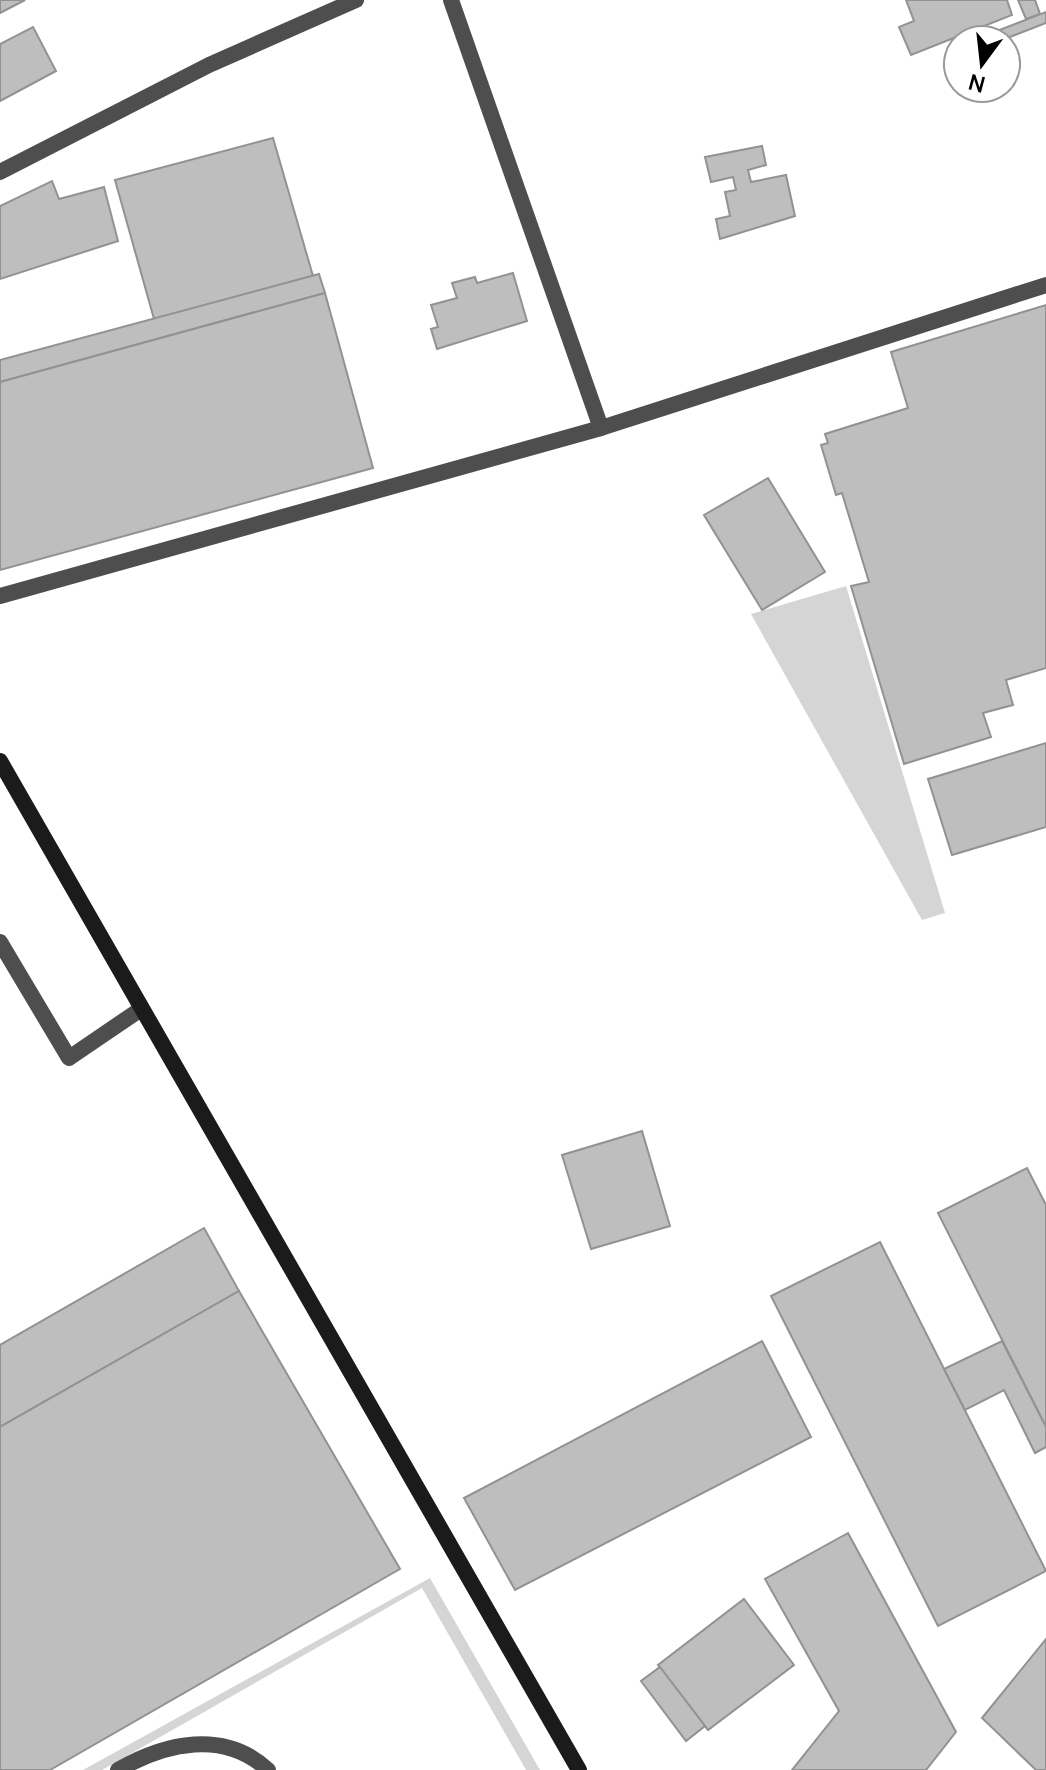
<svg xmlns="http://www.w3.org/2000/svg" width="1046" height="1770" font-family="Manrope,sans-serif">
  <style>
    .green { fill: #d5d5d5 }
    .building { fill: #bebebe; stroke: #929292; stroke-width: 2 }
    .lines { fill: none; stroke-linecap: round; stroke-linejoin: round }
    .lane { stroke: #4e4e4e; stroke-width: 16 }
    .street { stroke: #4e4e4e; stroke-width: 16 }
    .secondary { stroke: #1b1b1b; stroke-width: 16 }
  </style>
  <rect width="100%" height="100%" fill="#fff"/>
  <g class="green">
    <path d="M846 586 945 913 922 920 751 614Z"/>
    <path d="M430 1578 540 1770H526L422 1588 102 1770H83Z"/>
  </g>
  <g class="building">
    <path d="M0 0H25L0 13Z"/>
    <path d="M906 0H1007L1012 15 911 55 899 27 914 21Z"/>
    <path d="M1018 0H1035L1040 14 1026 19Z"/>
    <path d="M1046 12V23L1002 40H972L969 32 980 27 984 36Z"/>
    <path d="M33 27 56 71 0 101V44Z"/>
    <path d="M273 138 313 276 154 319 115 180Z"/>
    <path d="M762 146 766 165 748 170 751 182 786 175 795 216 720 239 716 219 730 216 725 192 736 190 733 177 711 182 705 157Z"/>
    <path d="M52 181 59 199 104 187 118 241 0 279V206Z"/>
    <path d="M513 273 527 321 437 349 431 329 438 327 431 305 457 298 452 283 475 277 477 283Z"/>
    <path d="M319 274 325 293 0 382V360Z"/>
    <path d="M325 293 373 468 0 570V382Z"/>
    <path d="M1046 305V668L1006 680 1013 705 983 713 991 737 904 764 851 586 869 582 842 493 836 495 821 445 828 443 825 434 908 408 891 352Z"/>
    <path d="M768 478 825 572 762 610 704 515Z"/>
    <path d="M1046 743V827L952 855 928 779Z"/>
    <path d="M642 1131 670 1226 591 1249 562 1155Z"/>
    <path d="M1027 1168 1046 1205V1427L938 1213Z"/>
    <path d="M204 1228 239 1291 0 1427V1345Z"/>
    <path d="M880 1242 1046 1571 938 1626 771 1296Z"/>
    <path d="M239 1291 400 1569 50 1770H0V1427Z"/>
    <path d="M762 1341 811 1437 515 1590 464 1498Z"/>
    <path d="M1002 1341 1046 1427V1447L1035 1453 1004 1390 965 1410 944 1369Z"/>
    <path d="M848 1533 956 1732 926 1770H792L839 1711 765 1579Z"/>
    <path d="M744 1599 794 1665 708 1730 658 1665Z"/>
    <path d="M1046 1639V1770H1036L982 1718Z"/>
    <path d="M660 1667 705 1726 686 1741 641 1681Z"/>
  </g>
  <g class="lines">
    <g class="lane">
      <path d="M0 942 69 1058 141 1009"/>
      <path d="M118 1770C165 1743 224 1729 268 1770"/>
    </g>
    <g class="street">
      <path d="M451 0 601 428"/>
      <path d="M0 172 209 65 356 0"/>
      <path d="M0 596 601 428 1046 285"/>
    </g>
    <path class="secondary" d="M0 761 579 1770"/>
  </g>
  <g transform="translate(982 64) rotate(195)"><circle r="38" fill="#ffffff" stroke="#999999" stroke-width="2"/>
  <path d="M0-6L14 30L0 20L-14 30Z" fill="#000000"/>
  <text y="-12" font-size="22" font-weight="bold" text-anchor="middle" fill="#000000">N</text>
  </g>
</svg>
